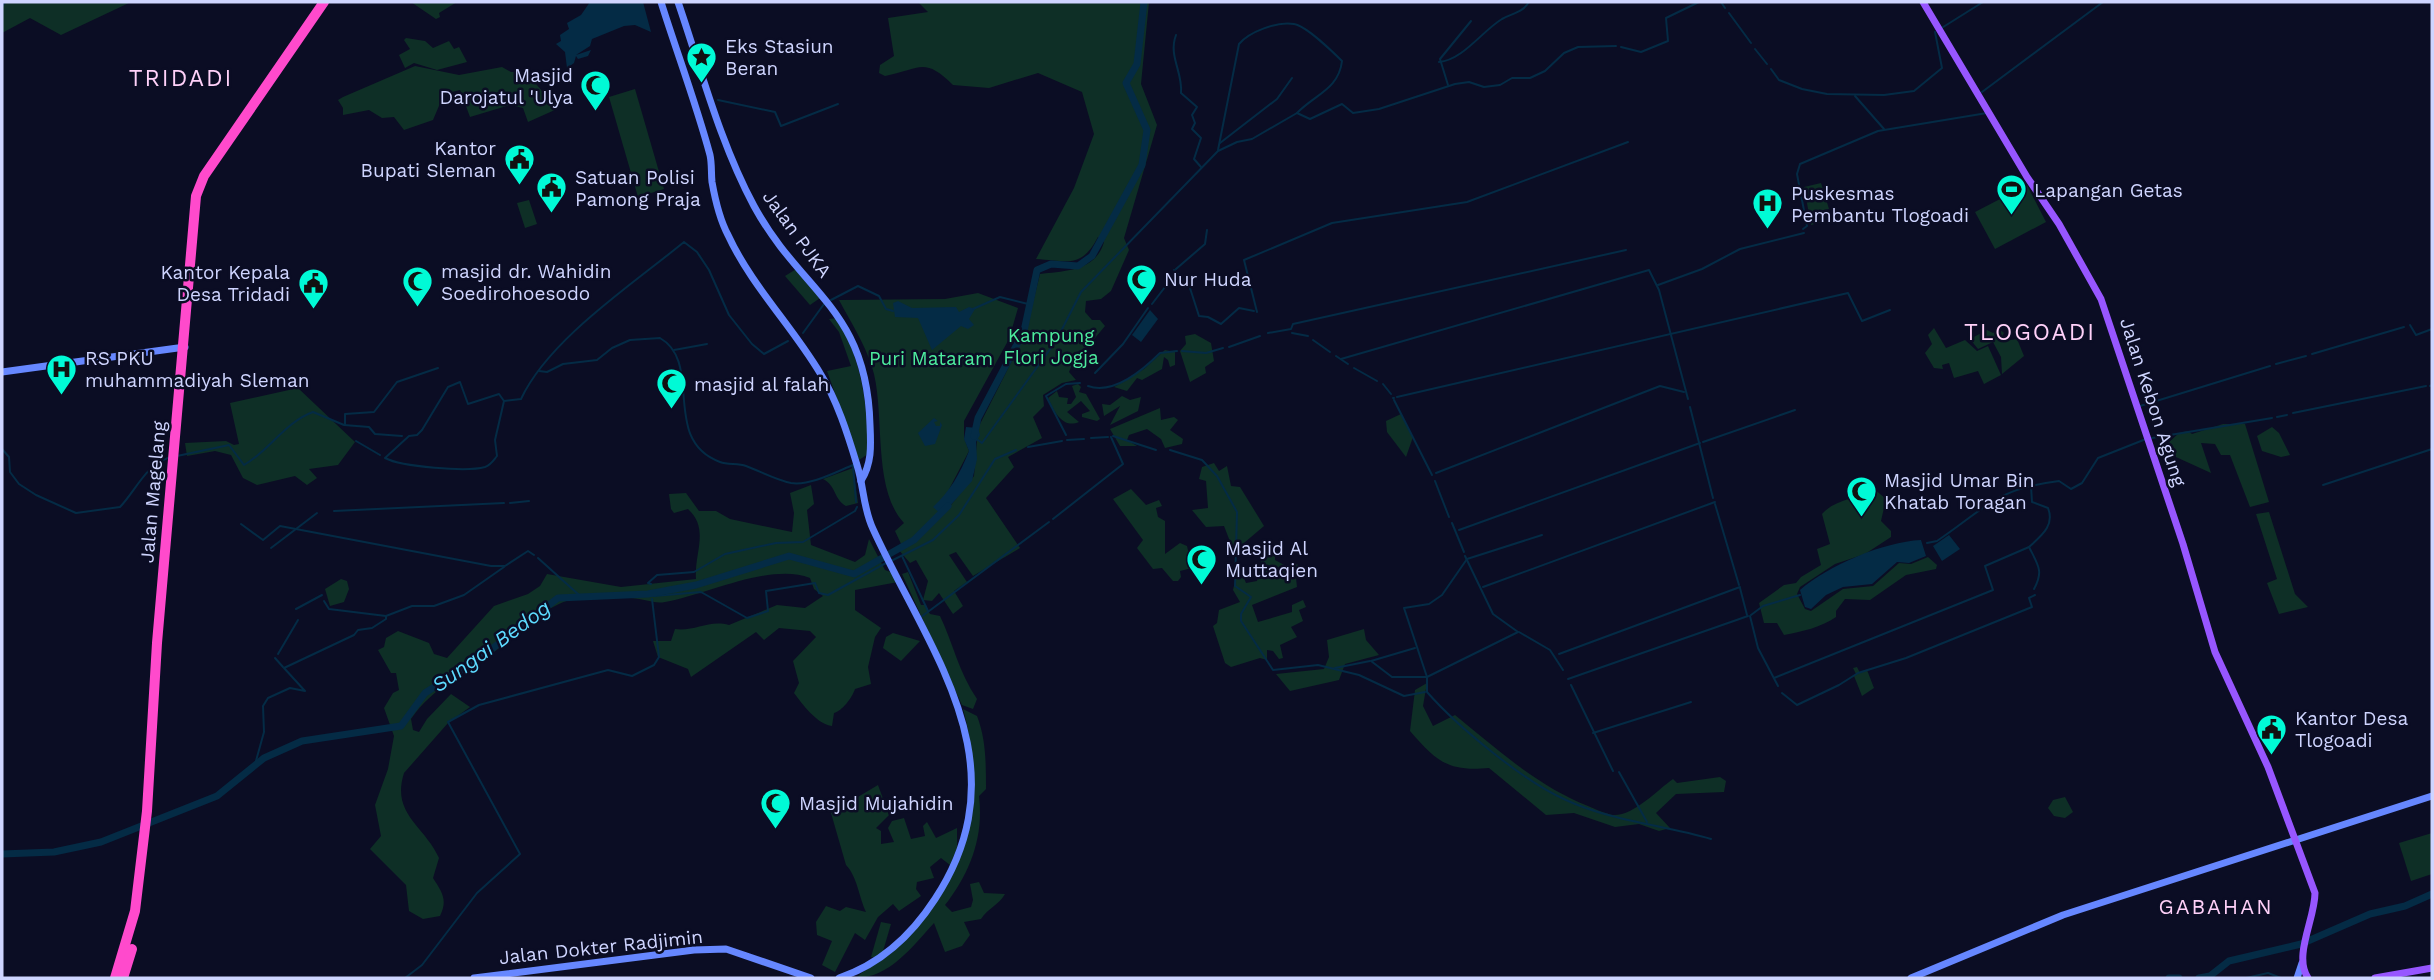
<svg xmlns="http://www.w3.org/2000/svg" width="2434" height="980" font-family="'Work Sans',sans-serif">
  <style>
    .green { fill: #0e2f26 }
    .water { fill: #042b45 }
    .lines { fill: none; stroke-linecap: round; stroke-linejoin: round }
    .stream { stroke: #042b45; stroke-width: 2 }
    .river { stroke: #042b45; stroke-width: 7 }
    .secondary { stroke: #6687ff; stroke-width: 7 }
    .primary { stroke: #9756ff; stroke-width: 7 }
    .highway { stroke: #ff4acc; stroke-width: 10 }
    .labels { text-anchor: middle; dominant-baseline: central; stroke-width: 5; stroke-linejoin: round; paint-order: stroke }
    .poi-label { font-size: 19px; fill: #cfd5ff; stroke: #0b0d24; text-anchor: start }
    .street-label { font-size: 19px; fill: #cfd5ff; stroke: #0b0d24 }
    .park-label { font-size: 19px; fill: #4dec9e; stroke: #0b0d24 }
    .water-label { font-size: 21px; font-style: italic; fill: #5ddbff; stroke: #0b0d24 }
    .neighbourhood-label { font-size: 21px; letter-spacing: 2px; fill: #ffd1f9; stroke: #0b0d24 }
    .quarter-label { font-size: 23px; letter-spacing: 2px; fill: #ffd1f9; stroke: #0b0d24 }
  </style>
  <rect width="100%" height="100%" fill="#0b0d24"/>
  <g class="green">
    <path d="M2 2H131L61 35 30 18 2 33Z"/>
    <path d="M411 2H457L439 13 440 17 436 19Z"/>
    <path d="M918 2H1149L1141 84 1157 125 1124 238 1129 250 1111 291 1101 299 1086 301 1085 312 1092 320H1100L1105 326 1071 367 1069 372 1076 380 1062 383 1043 395 1044 406 1033 417 1042 438 1008 457 1014 467 986 498 1020 548 973 576 956 552 949 555 967 582 954 591 963 606 953 614 939 593 932 601 923 600 928 581 916 560 910 563 898 549 902 546 895 531 904 523C871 488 886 410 872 367 865 344 850 321 839 300L945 299 978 293 1018 308 1009 339 964 421V438L969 451 944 499 943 515 974 476 978 428 1025 335 1040 274C1065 271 1096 271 1104 242L1098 237C1081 269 1068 261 1036 259L1074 188 1094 134 1082 92 1038 73 989 88 953 85C924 56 920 69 885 76L879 73 880 65 894 56 888 18 928 12Z"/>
    <path d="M406 38 425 41 433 48 449 41 454 49 459 47 467 62 437 70 414 63 405 68 399 55 410 49 404 40Z"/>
    <path d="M415 66 459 75 502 67 511 72H526L557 109 528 122 523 108 510 105 470 117 460 90 444 94 433 120 404 130 394 117 382 118 369 110 343 115V108L338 100 343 97Z"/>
    <path d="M635 89 664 189 638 197 609 97Z"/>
    <path d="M1821 183 1829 209 1819 211 1822 222 1811 225 1804 187Z"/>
    <path d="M2027 185 2046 222 1995 249 1975 212Z"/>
    <path d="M529 200 537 224 525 228 517 203Z"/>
    <path d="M798 268 823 296 810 305 785 276Z"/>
    <path d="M838 318C863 367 867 400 868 454L859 460 827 371 851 366 839 332 829 319Z"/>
    <path d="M1934 328 1946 348 1965 340 1977 351 1988 346 2001 375 1984 384 1978 371 1954 378 1949 363 1942 365 1943 369 1934 368 1925 353 1932 344 1928 335Z"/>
    <path d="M1999 329 2004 333 2002 337 2005 341 2017 339 2024 356 2002 374 2001 357 1993 342 1978 349 1970 339 1987 330 1993 333Z"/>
    <path d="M1195 334 1211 343 1214 361 1205 367 1206 373 1190 382 1180 351 1186 344 1185 336Z"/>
    <path d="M1165 350 1175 352V365L1170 367 1168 360 1164 357 1162 369 1142 380 1137 378 1127 391 1114 387 1144 369Z"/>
    <path d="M1078 384 1081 387 1079 392 1086 394 1100 419 1097 421 1082 417V414L1090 411 1081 401 1067 412 1079 422C1062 429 1054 411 1048 398L1057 391 1059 397 1068 398 1067 404H1071L1076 397 1072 386Z"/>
    <path d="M298 388 355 442 338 465 309 469 317 478 307 485 295 476 257 485 243 478 231 455 215 451 187 456 185 443 226 441 234 445 239 444 230 403Z"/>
    <path d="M1122 396 1130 400 1141 397 1138 411 1110 425 1120 406 1104 416 1102 404 1110 405Z"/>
    <path d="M1160 408 1161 420 1174 417 1178 420 1170 430 1183 439 1182 444 1165 448 1161 439 1147 429 1129 435 1127 440 1137 446H1120L1110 429Z"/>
    <path d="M1401 414 1413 437 1406 457 1387 432 1386 421Z"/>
    <path d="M2223 424H2245L2269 502 2250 507 2230 455H2221L2215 444 2201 443 2211 473 2165 452 2169 450 2167 444 2179 433 2188 431 2192 434Z"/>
    <path d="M2272 427 2279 433 2290 455 2281 457 2262 451 2257 436Z"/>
    <path d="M1214 463 1219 471 1227 466 1231 486 1240 487 1264 526 1238 548 1231 544 1224 526 1206 527 1192 510 1208 508 1206 481 1199 479 1202 467Z"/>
    <path d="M853 468 858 503 846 506C834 500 836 485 823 479Z"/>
    <path d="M811 485 814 504 807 510 811 545 855 562 865 555 869 539 885 570 893 573 898 582 855 590V610L881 628 875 637 868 667 871 684 855 689C852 698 842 711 834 713L832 726C817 724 803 705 794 693L799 683 793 661 816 637 810 631 779 628 764 640 756 632 691 677 688 669 658 657 653 641H671L675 629C694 632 709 619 729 625L777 605 805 608 823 596 814 589 810 578C771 562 707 595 665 602 655 604 648 600 639 599 616 596 579 594 559 604 535 615 515 637 494 652 464 674 433 687 411 719L413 730 419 732 427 719 451 694 470 707 448 723 404 773C391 814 424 825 439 858L433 878C442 892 448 900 440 916L423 919 409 911 406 885 370 849 381 836 375 805 388 769 394 736 384 708 393 693 399 690 396 673H391L378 650 384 647 386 638 398 631 429 643 434 654 447 658 494 606 528 594 540 586 547 574 621 587 696 579C694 553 710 529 688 509L674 513 671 509 669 494 686 493 699 511H716L730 519 792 532 794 513 790 493Z"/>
    <path d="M1873 488 1886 499 1881 521 1891 531V537L1865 554 1835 564 1800 587 1797 594 1805 609 1811 611 1843 589 1873 586 1899 563 1911 564 1928 557 1937 565 1936 569 1906 575 1870 600 1845 599 1836 611V617C1822 627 1801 632 1784 635L1777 623H1764L1759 603 1784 585 1796 583 1801 577 1821 565 1817 549 1830 544 1822 514C1835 499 1856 500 1873 488Z"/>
    <path d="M1131 489 1146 505 1159 500 1162 506 1156 508 1158 517 1165 521V554L1180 543 1187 546 1192 568 1180 571 1181 577 1178 581H1173L1162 568 1153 569 1137 548 1143 540 1113 499Z"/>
    <path d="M2269 512 2295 594 2308 607 2279 614 2267 583 2277 579 2256 514Z"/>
    <path d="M1259 551 1275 554V560L1288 567 1297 564 1299 567 1305 566 1307 573 1296 578 1297 587 1252 605 1258 622 1292 612V605L1303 600 1306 607 1299 610 1303 621 1291 627 1297 637 1280 645 1283 658 1279 659 1273 651 1267 650V660L1260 658 1231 667 1225 663 1213 626 1217 623 1219 610 1240 602 1233 590 1236 577 1244 578 1246 583 1257 581 1261 563Z"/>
    <path d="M908 572 921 605H925L930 614 940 616C953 643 959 673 977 699L973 709 962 705 902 574Z"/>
    <path d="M341 579 347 581 349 589 344 602 330 606 325 589Z"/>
    <path d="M1364 629 1366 640 1379 655 1345 664 1339 680 1290 691 1276 674 1324 669 1329 657 1327 640Z"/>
    <path d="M893 633 920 641 901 661 883 648 886 637Z"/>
    <path d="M1857 667 1860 673 1867 670 1874 688 1862 696 1854 676 1856 674 1853 668Z"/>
    <path d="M1427 683 1423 706 1433 726 1455 715C1497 749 1537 786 1588 806 1595 809 1606 814 1613 815 1634 816 1657 790 1673 779L1677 783 1720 777 1726 781 1724 792 1676 794 1656 813 1670 828 1659 831 1639 824 1615 827 1574 813 1546 815 1489 768C1448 772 1436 761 1410 731L1415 690Z"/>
    <path d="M963 709 977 716C986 739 986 764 986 789L979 796C984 837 970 873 945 905L952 912 971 907 973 900 970 884 979 882 984 893 1005 894C999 905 988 908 981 919L964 922 970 935 962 946 945 952 934 923C912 947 889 978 856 978 867 967 883 961 895 950 960 890 988 795 963 709Z"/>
    <path d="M878 785 889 815 876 828 881 831V844L894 842 888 828 892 821 904 818 911 839 925 836 923 826 927 822 936 838 957 828V848L950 865 941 858 930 867 934 878 917 882 916 889 921 896 899 911 893 904 878 917 865 940 855 933 835 972 822 965 832 941 817 935 816 922 826 906 840 911 846 907 866 912C859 897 857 876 846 865L831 813Z"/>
    <path d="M2065 797 2073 812 2065 818 2054 816 2048 808 2053 800Z"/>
    <path d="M2432 833V874L2411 881 2399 843Z"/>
    <path d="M881 922 891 924 881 958 871 957Z"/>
  </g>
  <g class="water">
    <path d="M590 2H643L651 32 635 25 624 26 592 39 590 46 576 55 591 50 588 56 578 59 576 56 574 63 567 68 565 52 556 44 561 41 560 35 569 29 567 23 581 15Z"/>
    <path d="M898 301 912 308 956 307 959 312 969 307 975 309 969 319 974 325 968 329 961 326 932 350 918 318 895 317 893 303Z"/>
    <path d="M1150 310 1158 319 1141 342 1132 335Z"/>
    <path d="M934 418 938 421 934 422 936 426H940V422L942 425 935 444 925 446 918 433Z"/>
    <path d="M966 427 978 428 980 435 976 442 977 459 972 481 942 515 933 507C950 491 960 474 969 451L964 439Z"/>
    <path d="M1949 535 1960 549 1942 561 1933 546Z"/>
    <path d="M1921 540 1926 556 1909 563 1897 562 1872 584 1843 587 1826 595 1811 609 1805 607 1800 590C1829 565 1883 542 1921 540Z"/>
  </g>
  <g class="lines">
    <g class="stream">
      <path d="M1721 2 1725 8"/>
      <path d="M2 7 5 2"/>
      <path d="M1729 13 1751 43"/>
      <path d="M1940 29 1983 2"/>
      <path d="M1176 35C1168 56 1183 72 1181 93L1197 107 1192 115 1195 123 1192 129 1201 138 1194 159 1201 167"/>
      <path d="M1621 47 1641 52 1668 41 1666 18 1699 2"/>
      <path d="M1755 49 1767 64"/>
      <path d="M1439 62C1463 60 1482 31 1502 19 1513 13 1522 13 1529 2"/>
      <path d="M1771 69 1779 80 1802 89 1827 94 1884 95 1914 91 1942 68 1935 32"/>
      <path d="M1448 85 1440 59 1471 21"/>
      <path d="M1982 92 2103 2"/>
      <path d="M1855 96 1884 129"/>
      <path d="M718 100 775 112 781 126 838 104"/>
      <path d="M1220 143 1277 99 1292 78"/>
      <path d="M1218 150 1239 44C1249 32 1277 21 1294 24 1306 26 1333 52 1342 61 1339 89 1314 95 1297 113"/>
      <path d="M1803 229 1807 226 1797 174 1800 164 1878 131 1987 113"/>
      <path d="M1176 269 1205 244 1207 230"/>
      <path d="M1174 270 1189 285 1199 316 1208 317 1221 324 1239 308 1254 311"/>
      <path d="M1658 285 1702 269 1740 249 1804 233"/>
      <path d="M831 300 858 286 879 296 886 309 893 311"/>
      <path d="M1152 304 1175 274"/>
      <path d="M973 309 1000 297 1028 304"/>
      <path d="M1257 312 1244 260 1332 223 1467 202 1628 142"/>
      <path d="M2410 325 2416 335 2432 329"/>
      <path d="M803 333 824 304"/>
      <path d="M1268 333 1291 329 1293 324 1626 250"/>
      <path d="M1292 333 1308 336"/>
      <path d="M1313 340 1330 352"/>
      <path d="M1229 347 1260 336"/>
      <path d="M674 350 707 344"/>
      <path d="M1182 351 1206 353 1223 348"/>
      <path d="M2312 354 2404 327"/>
      <path d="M1336 356 1348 364"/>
      <path d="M1341 359 1649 270 1659 290 1688 399"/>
      <path d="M2276 364 2306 356"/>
      <path d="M1354 368 1377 381"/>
      <path d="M539 371 547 372 563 364 597 360 612 348 630 340 660 338C704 363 660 440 720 462 728 465 738 463 746 466 762 472 776 480 791 483 810 486 836 472 853 465"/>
      <path d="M1095 373 1123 344 1148 308"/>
      <path d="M1383 384 1391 394"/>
      <path d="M1088 386C1114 395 1142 371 1160 353L1177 351"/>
      <path d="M2430 386 2432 385"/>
      <path d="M1397 397 1848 293 1862 321 1890 310"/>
      <path d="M1393 398H1394"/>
      <path d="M1394 400 1432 475"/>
      <path d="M504 401 499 394 468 404 460 382 448 387 422 430 417 435 409 436 385 458C402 467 467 472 485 467 491 465 493 461 497 456L495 440 504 401 521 399C549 339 633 284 684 242L697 252 709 270 729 315 752 344 764 354 788 341"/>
      <path d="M2140 406 2270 366"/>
      <path d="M1690 407 1713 498"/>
      <path d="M2293 413 2426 386"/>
      <path d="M2277 417 2287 415"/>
      <path d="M345 425V414L374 412 397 382 438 368"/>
      <path d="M1066 435 1046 396 1066 384 1080 383"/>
      <path d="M1113 436 1156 450"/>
      <path d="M1091 438 1108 437"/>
      <path d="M2152 438 2272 418"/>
      <path d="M978 440 982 443 1056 341 1081 292 1218 151 1237 142 1252 139 1297 113 1310 119 1342 104 1353 113 1379 109 1455 84 1469 82 1484 87 1500 85 1512 78H1530L1545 71 1564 53 1578 47 1616 46"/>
      <path d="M1067 440 1084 439"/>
      <path d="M356 441 380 455"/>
      <path d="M1703 442 1795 410"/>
      <path d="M1028 447 1062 441"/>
      <path d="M2 449 9 457 10 472 19 484 36 495 76 513 120 507C136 490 146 465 168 458"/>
      <path d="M1170 450 1202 460 1217 476 1237 512 1235 586 1251 597 1241 614V621L1273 670 1318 665 1359 675 1404 696 1425 692"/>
      <path d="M177 456 229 445 244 465C269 451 285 422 313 412L344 425 369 427 375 434 402 436"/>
      <path d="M853 465 856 502"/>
      <path d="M1436 473 1660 386 1684 392"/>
      <path d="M1435 481 1449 517"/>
      <path d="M2323 485 2432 449"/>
      <path d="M2031 486 2032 502 2048 508C2055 526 2041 536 2029 547 2038 565 2044 571 2034 589"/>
      <path d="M510 503 529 501"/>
      <path d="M1715 504 1739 585"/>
      <path d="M334 511 504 503"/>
      <path d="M1053 519 1123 464 1111 437"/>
      <path d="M1452 523 1464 552"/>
      <path d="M241 524 263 540 280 526 491 566H505L528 551 534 555"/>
      <path d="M1459 530 1700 443"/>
      <path d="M1542 535 1467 559 1442 595 1429 604 1404 608 1427 677V692C1458 727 1523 781 1566 800 1611 821 1664 825 1711 839"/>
      <path d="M1927 543 1937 541C1986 508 1995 489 2059 481L2071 489 2082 483 2098 458 2146 439"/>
      <path d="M271 548 317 513"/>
      <path d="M902 556 928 611"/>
      <path d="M538 558 579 595"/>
      <path d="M891 561 933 540 959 515 995 459 1016 450"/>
      <path d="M651 584 648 583 657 575 694 572 725 554 776 543 803 542 855 511 857 507"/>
      <path d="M1483 587 1715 502"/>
      <path d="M1740 588 1747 615"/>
      <path d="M654 596 701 592 747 618 768 611 766 591 815 583 819 593 828 595 886 563"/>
      <path d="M324 601 329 609 386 616 412 606H434L464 595 504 567"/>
      <path d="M296 609 322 595"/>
      <path d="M1751 615 1763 606 1800 595"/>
      <path d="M1750 616 1758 648 1778 686"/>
      <path d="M921 617 1049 522"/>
      <path d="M1519 632 1550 650 1563 670"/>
      <path d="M1415 648 1371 661 1392 677H1427L1518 632 1493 614 1465 556"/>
      <path d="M278 654 298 620"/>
      <path d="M1559 654 1740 587"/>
      <path d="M275 658 283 667"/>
      <path d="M1335 668 1370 661"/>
      <path d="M1774 678 1993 590 1985 566 2029 547"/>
      <path d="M1568 679 1748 616"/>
      <path d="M1571 685 1613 771"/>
      <path d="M1782 693 1797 705 1839 685 1858 673 1906 658 2032 607 2029 598 2035 595"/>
      <path d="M1593 733 1691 702"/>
      <path d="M254 768 264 732 263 706 268 698 290 688 305 691 284 668 354 635 358 630 372 628 386 619V616"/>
      <path d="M1619 772 1647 822"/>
      <path d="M405 978 422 965 477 893 520 854 448 722 479 705 608 670 632 676 654 665 659 657 652 599"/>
      <path d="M2246 978 2268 973 2281 978"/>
    </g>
    <g class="river">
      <path d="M974 436 978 418 1024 331 1037 270 1051 264 1078 266 1092 256 1142 165 1147 130 1126 83 1137 64 1144 2"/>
      <path d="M2 854 54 852 101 842 217 796 264 758 302 741 401 726 425 693 480 658 558 598 648 594 696 585 789 556 854 574 914 540 948 506"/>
      <path d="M2169 978H2179"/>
      <path d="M2199 978 2210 976 2229 961 2301 944 2370 914 2405 906 2432 894"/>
    </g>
    <g class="secondary">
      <path d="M661 2C677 53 696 103 710 155 712 164 711 173 712 182 715 199 720 220 728 235 751 285 792 326 820 373 837 400 848 435 857 465 864 487 863 508 873 529 929 652 1024 763 935 899 911 936 881 964 839 978"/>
      <path d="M678 2C701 69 720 143 754 206 802 294 867 308 870 425 871 446 872 463 861 481"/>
      <path d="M2 372 185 347"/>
      <path d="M474 978 694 950 726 949 811 978"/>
      <path d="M1911 978 2063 915 2432 796"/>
      <path d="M2297 978 2302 963"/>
    </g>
    <g class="primary">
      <path d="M1923 2 2027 177 2059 224 2101 299 2183 544 2215 652 2268 767 2315 893C2315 919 2293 956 2308 978"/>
      <path d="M2375 978 2432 968"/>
    </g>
    <g class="highway">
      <path d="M115 978 135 911 147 811 157 643 196 196 204 176 324 2"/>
      <path d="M123 978 132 949"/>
    </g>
  </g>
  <defs>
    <symbol id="sight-pin" viewBox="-11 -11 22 30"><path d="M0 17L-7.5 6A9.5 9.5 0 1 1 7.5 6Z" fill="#00fad6" stroke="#0b0d24"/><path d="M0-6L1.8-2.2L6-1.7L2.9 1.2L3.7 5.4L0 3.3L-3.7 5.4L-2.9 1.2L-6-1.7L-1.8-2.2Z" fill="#111"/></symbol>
    <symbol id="mosque-pin" viewBox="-11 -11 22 30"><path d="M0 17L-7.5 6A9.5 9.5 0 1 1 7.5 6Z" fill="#00fad6" stroke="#0b0d24"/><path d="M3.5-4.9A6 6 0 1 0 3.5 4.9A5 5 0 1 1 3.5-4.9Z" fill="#111"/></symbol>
    <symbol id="civic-pin" viewBox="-11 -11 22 30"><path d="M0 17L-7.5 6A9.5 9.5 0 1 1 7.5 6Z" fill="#00fad6" stroke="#0b0d24"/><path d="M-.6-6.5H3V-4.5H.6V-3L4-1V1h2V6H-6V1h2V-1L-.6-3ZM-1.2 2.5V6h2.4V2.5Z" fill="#111"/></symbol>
    <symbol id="stadium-pin" viewBox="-11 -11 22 30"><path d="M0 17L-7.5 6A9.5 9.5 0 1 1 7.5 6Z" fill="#00fad6" stroke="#0b0d24"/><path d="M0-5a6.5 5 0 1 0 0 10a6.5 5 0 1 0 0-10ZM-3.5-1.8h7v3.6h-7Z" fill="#111"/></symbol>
    <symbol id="hospital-pin" viewBox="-11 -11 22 30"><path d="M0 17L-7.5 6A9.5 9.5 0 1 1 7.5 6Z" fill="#00fad6" stroke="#0b0d24"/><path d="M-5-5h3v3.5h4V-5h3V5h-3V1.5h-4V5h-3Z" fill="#111"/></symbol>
  </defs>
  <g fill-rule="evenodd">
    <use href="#sight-pin" x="684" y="40" width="35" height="47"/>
    <use href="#mosque-pin" x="578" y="68" width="35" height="47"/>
    <use href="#civic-pin" x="502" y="142" width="35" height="47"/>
    <use href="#civic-pin" x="534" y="170" width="35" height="47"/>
    <use href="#stadium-pin" x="1994" y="172" width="35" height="47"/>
    <use href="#hospital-pin" x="1750" y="186" width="35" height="47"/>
    <use href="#mosque-pin" x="1124" y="262" width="35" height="47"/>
    <use href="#mosque-pin" x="400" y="264" width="35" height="47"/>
    <use href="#civic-pin" x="296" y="266" width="35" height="47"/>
    <use href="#hospital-pin" x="44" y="352" width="35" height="47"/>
    <use href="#mosque-pin" x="654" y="366" width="35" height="47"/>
    <use href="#mosque-pin" x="1844" y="474" width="35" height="47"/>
    <use href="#mosque-pin" x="1184" y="542" width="35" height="47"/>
    <use href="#civic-pin" x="2254" y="712" width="35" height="47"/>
    <use href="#mosque-pin" x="758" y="786" width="35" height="47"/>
  </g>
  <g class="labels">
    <g class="poi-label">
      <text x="725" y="46">Eks Stasiun<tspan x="725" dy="22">Beran</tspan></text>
      <text x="573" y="75" text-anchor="end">Masjid<tspan x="573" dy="22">Darojatul 'Ulya</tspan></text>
      <text x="496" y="148" text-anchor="end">Kantor<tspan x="496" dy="22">Bupati Sleman</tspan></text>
      <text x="575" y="177">Satuan Polisi<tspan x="575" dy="22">Pamong Praja</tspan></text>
      <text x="2034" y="190">Lapangan Getas</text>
      <text x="1791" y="193">Puskesmas<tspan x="1791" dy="22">Pembantu Tlogoadi</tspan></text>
      <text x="441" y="271">masjid dr. Wahidin<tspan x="441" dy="22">Soedirohoesodo</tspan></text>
      <text x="290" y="272" text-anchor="end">Kantor Kepala<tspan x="290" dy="22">Desa Tridadi</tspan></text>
      <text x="1164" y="279">Nur Huda</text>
      <text x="85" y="358">RS PKU<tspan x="85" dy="22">muhammadiyah Sleman</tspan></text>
      <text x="694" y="384">masjid al falah</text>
      <text x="1884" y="480">Masjid Umar Bin<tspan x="1884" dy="22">Khatab Toragan</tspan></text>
      <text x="1225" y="548">Masjid Al<tspan x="1225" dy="22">Muttaqien</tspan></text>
      <text x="2295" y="718">Kantor Desa<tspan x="2295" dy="22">Tlogoadi</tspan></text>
      <text x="799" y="803">Masjid Mujahidin</text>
    </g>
    <g class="street-label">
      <text transform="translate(797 234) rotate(54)">Jalan PJKA</text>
      <text transform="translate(2153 402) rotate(72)">Jalan Kebon Agung</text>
      <text transform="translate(153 492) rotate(-85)">Jalan Magelang</text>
      <text transform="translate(601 947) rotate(-6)">Jalan Dokter Radjimin</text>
    </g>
    <g class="park-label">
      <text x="1051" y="335">Kampung<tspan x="1051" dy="22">Flori Jogja</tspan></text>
      <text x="931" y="358">Puri Mataram</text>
    </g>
    <g class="water-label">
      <text transform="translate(491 646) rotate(-36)">Sungai Bedog</text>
    </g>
    <g class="neighbourhood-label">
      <text x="2216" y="906">GABAHAN</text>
    </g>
    <g class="quarter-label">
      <text x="181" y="78">TRIDADI</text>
      <text x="2030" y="332">TLOGOADI</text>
    </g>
  </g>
  <rect width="2434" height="980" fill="none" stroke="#cfd5ff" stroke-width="7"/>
</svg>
